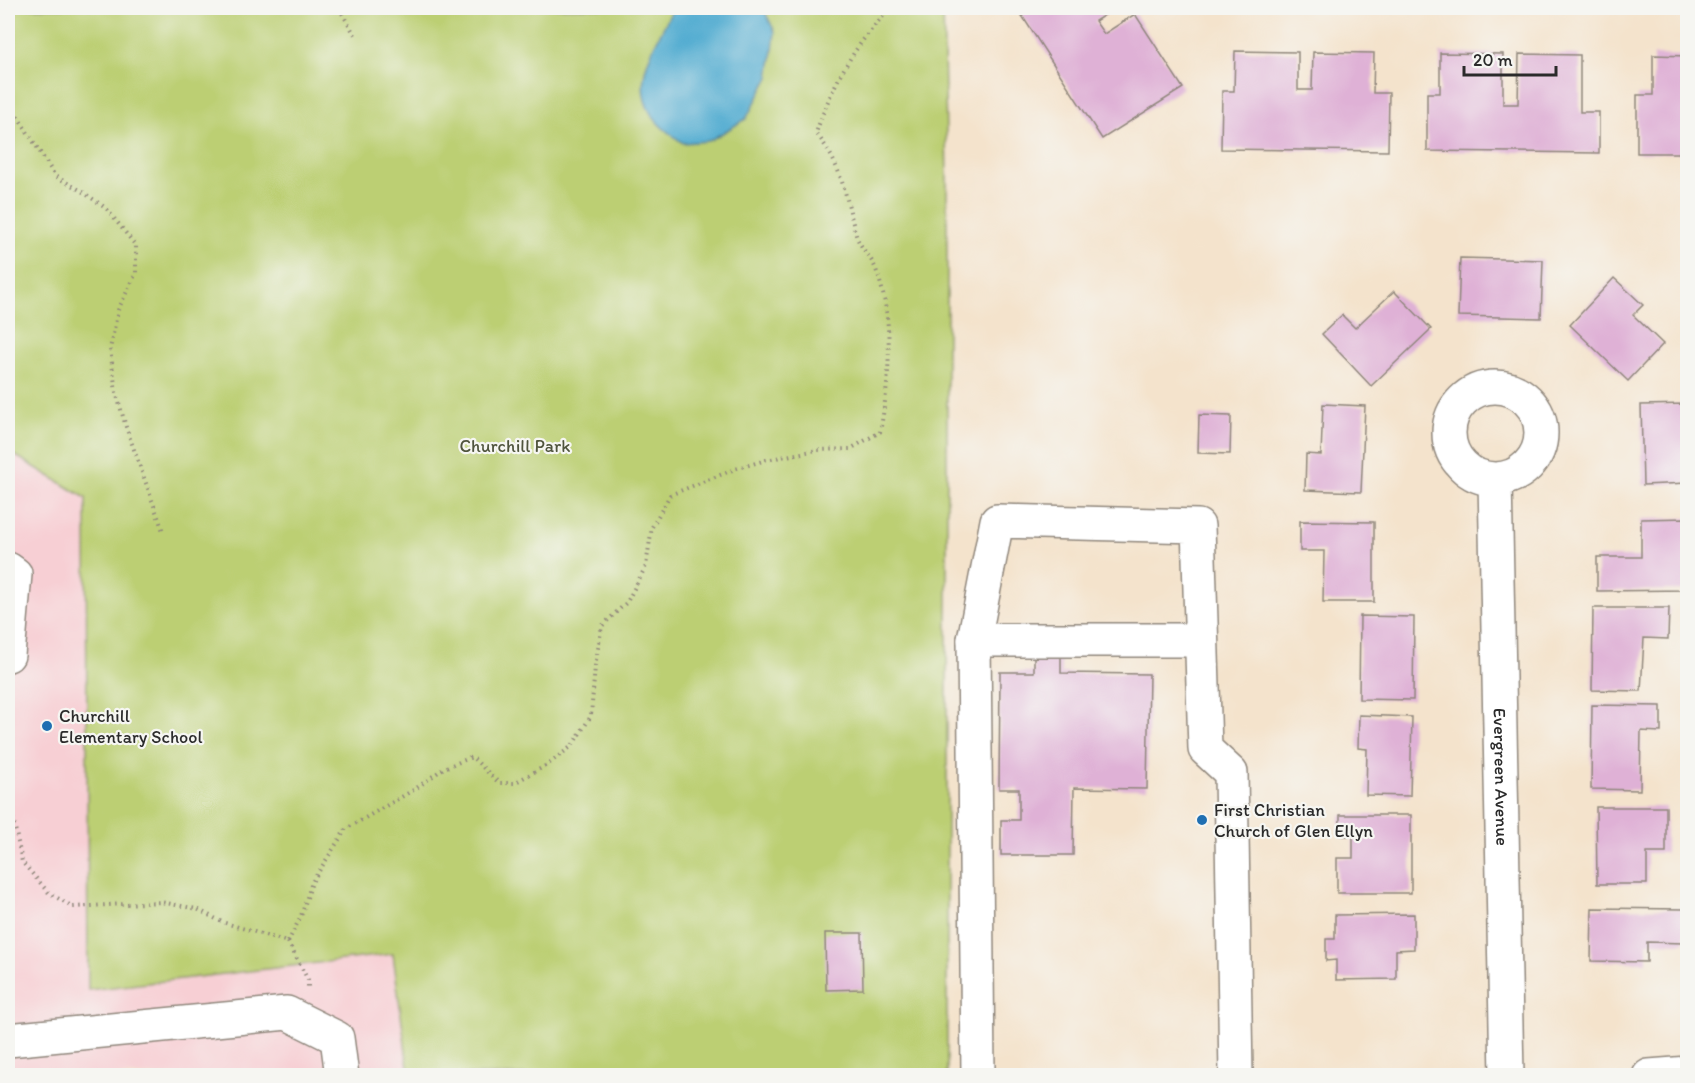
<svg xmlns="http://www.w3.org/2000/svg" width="1695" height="1083" font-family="Itim,sans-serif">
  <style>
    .built { fill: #f7cfd4 }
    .green { fill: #bccf73; stroke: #747d4f; stroke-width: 1.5 }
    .water { fill: #54add1; stroke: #406c7e; stroke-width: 1.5 }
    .building { fill: #dfb1d6 }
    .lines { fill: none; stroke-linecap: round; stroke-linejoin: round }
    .minor-casing { stroke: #90877c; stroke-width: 36 }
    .major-casing { stroke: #90877c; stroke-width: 36 }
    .path { stroke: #90877c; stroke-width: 4; stroke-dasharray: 1.5 4.5; stroke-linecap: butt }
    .minor { stroke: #fff; stroke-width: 33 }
    .major { stroke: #fff; stroke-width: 33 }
    .poi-dot { fill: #1f6fb2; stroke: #f6f6f2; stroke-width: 2 }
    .labels { text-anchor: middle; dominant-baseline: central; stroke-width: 4.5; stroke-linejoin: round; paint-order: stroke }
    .park-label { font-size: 18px; fill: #4f543d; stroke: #f6f6f2 }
    .poi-label { font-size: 18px; fill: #2b2b2b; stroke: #f6f6f2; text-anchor: start }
    .street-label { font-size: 18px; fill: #2b2b2b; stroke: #f6f6f2 }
  </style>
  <rect width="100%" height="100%" fill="#f6f6f2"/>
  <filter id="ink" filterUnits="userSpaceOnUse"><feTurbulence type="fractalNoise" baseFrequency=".0167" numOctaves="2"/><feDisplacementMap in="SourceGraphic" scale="12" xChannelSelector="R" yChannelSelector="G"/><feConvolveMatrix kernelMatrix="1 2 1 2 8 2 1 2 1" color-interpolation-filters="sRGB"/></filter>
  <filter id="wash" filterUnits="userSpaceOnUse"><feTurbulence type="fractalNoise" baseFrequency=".008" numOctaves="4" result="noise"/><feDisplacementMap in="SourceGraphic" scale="24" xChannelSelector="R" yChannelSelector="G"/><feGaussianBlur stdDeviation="1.35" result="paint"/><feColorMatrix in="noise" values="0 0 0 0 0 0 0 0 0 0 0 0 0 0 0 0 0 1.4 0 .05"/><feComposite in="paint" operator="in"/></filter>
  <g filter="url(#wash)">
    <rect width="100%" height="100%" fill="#f4e3cc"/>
    <path class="built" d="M8 451 86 498 88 990 394 954 409 1075 8 1076Z"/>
    <path class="green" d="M8 8H943L947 177V1075H409L393 954 88 990 86 498 8 451Z"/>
    <path class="water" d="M673 8H763L775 32 772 58 769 77 746 119 709 141 683 143C675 137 665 131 658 123 624 86 657 44 673 8Z"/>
    <g id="blocks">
      <g class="building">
        <path d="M1017 8H1116L1095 21 1104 34 1135 14 1183 88 1102 139Z"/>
        <path d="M1235 51 1298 52V90H1312L1313 52 1374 53 1373 93H1389L1388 151 1221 149 1222 91H1234Z"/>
        <path d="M1440 53 1503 54V104H1518L1519 54 1580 55V112H1599V153L1427 151V93H1440Z"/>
        <path d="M1653 55 1688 56V153H1637V95H1653Z"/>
        <path d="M1460 258 1543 260 1541 318 1458 316Z"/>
        <path d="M1614 278 1643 305 1633 315 1663 344 1628 381 1570 325Z"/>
        <path d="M1394 291 1431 329 1371 386 1322 334 1342 315 1355 328Z"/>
        <path d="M1323 404 1365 406 1361 492 1305 490 1306 454 1321 455Z"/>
        <path d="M1688 404V483L1643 485 1641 405Z"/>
        <path d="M1199 415 1231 416 1230 454 1198 453Z"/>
        <path d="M1688 518V590L1597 591V557H1641V519Z"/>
        <path d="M1300 521 1374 522V602H1323L1324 551H1300Z"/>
        <path d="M1593 608H1669L1668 639 1644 638 1641 691 1592 690Z"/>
        <path d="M1360 616 1414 617 1413 700 1359 699Z"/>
        <path d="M1034 649H1061V673L1149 674 1147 789 1074 788 1073 855H1001V820H1019V789H999L1000 672H1034Z"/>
        <path d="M1592 705 1661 706V732L1641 731 1640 790 1591 789Z"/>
        <path d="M1359 715 1412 717 1410 796 1366 795 1367 749 1358 748Z"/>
        <path d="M1596 807H1666V853H1647V884H1597Z"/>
        <path d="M1340 815H1411V893H1337V858H1353V836H1340Z"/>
        <path d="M1592 908 1684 909V943L1647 942V962L1591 961Z"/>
        <path d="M1414 914V949L1396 950V979L1336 980V960L1326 961V939H1335V915Z"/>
        <path d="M825 933H862L863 989 826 990Z"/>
      </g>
    </g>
  </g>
  <g filter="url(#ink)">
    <use href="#blocks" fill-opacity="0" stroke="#90877c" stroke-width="1.5"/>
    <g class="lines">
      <defs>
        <g id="minor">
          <circle cx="1495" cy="433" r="46"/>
          <path id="s1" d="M1495 480 1507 1076"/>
          <path d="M8 569 15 574 8 655"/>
          <path d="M974 640H1201"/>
          <path d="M8 1040 287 1013 337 1038 342 1076"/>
          <path d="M978 1076 974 640 997 521 1198 526 1205 749 1231 773 1236 1076"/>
        </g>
        <path id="major" d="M1649 1076 1688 1073"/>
      </defs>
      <use href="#minor" class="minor-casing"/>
      <use href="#major" class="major-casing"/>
      <g class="path">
        <path d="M339 8 355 35"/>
        <path d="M8 101 55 176 80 190 106 208 136 246V273L118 310 110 349 116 392 126 427 163 531"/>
        <path d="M13 818 22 862 49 893 73 907 161 902 197 909 222 922 288 942 301 916 312 882 346 829 415 789 444 768 472 757 499 783H514L547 765 572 746 591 716 595 666 602 626 627 602 646 566 652 527 670 495 735 469 766 460 817 450 850 449 880 432C890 379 895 318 875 267 870 256 860 247 856 235 845 195 843 167 816 133 832 85 853 47 888 11L887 8"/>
        <path d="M288 942 308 980V987"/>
      </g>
      <use href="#minor" class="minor"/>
      <use href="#major" class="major"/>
    </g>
  </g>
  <g class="poi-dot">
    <circle cx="47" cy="726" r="6"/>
    <circle cx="1202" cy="820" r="6"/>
  </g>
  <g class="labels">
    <g class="park-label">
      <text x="515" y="446">Churchill Park</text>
    </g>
    <g class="poi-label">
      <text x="59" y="716">Churchill<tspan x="59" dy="21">Elementary School</tspan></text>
      <text x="1214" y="810">First Christian<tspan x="1214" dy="21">Church of Glen Ellyn</tspan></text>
    </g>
    <g class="street-label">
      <text stroke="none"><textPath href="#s1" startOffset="297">Evergreen Avenue</textPath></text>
    </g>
  </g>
  <rect width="1695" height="1083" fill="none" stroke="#f6f6f2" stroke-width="30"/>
  <path d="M1464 66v9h92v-9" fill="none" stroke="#2b2b2b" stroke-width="3"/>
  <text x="1473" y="66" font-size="18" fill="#2b2b2b" stroke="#f6f6f2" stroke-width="4.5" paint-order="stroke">20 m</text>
</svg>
